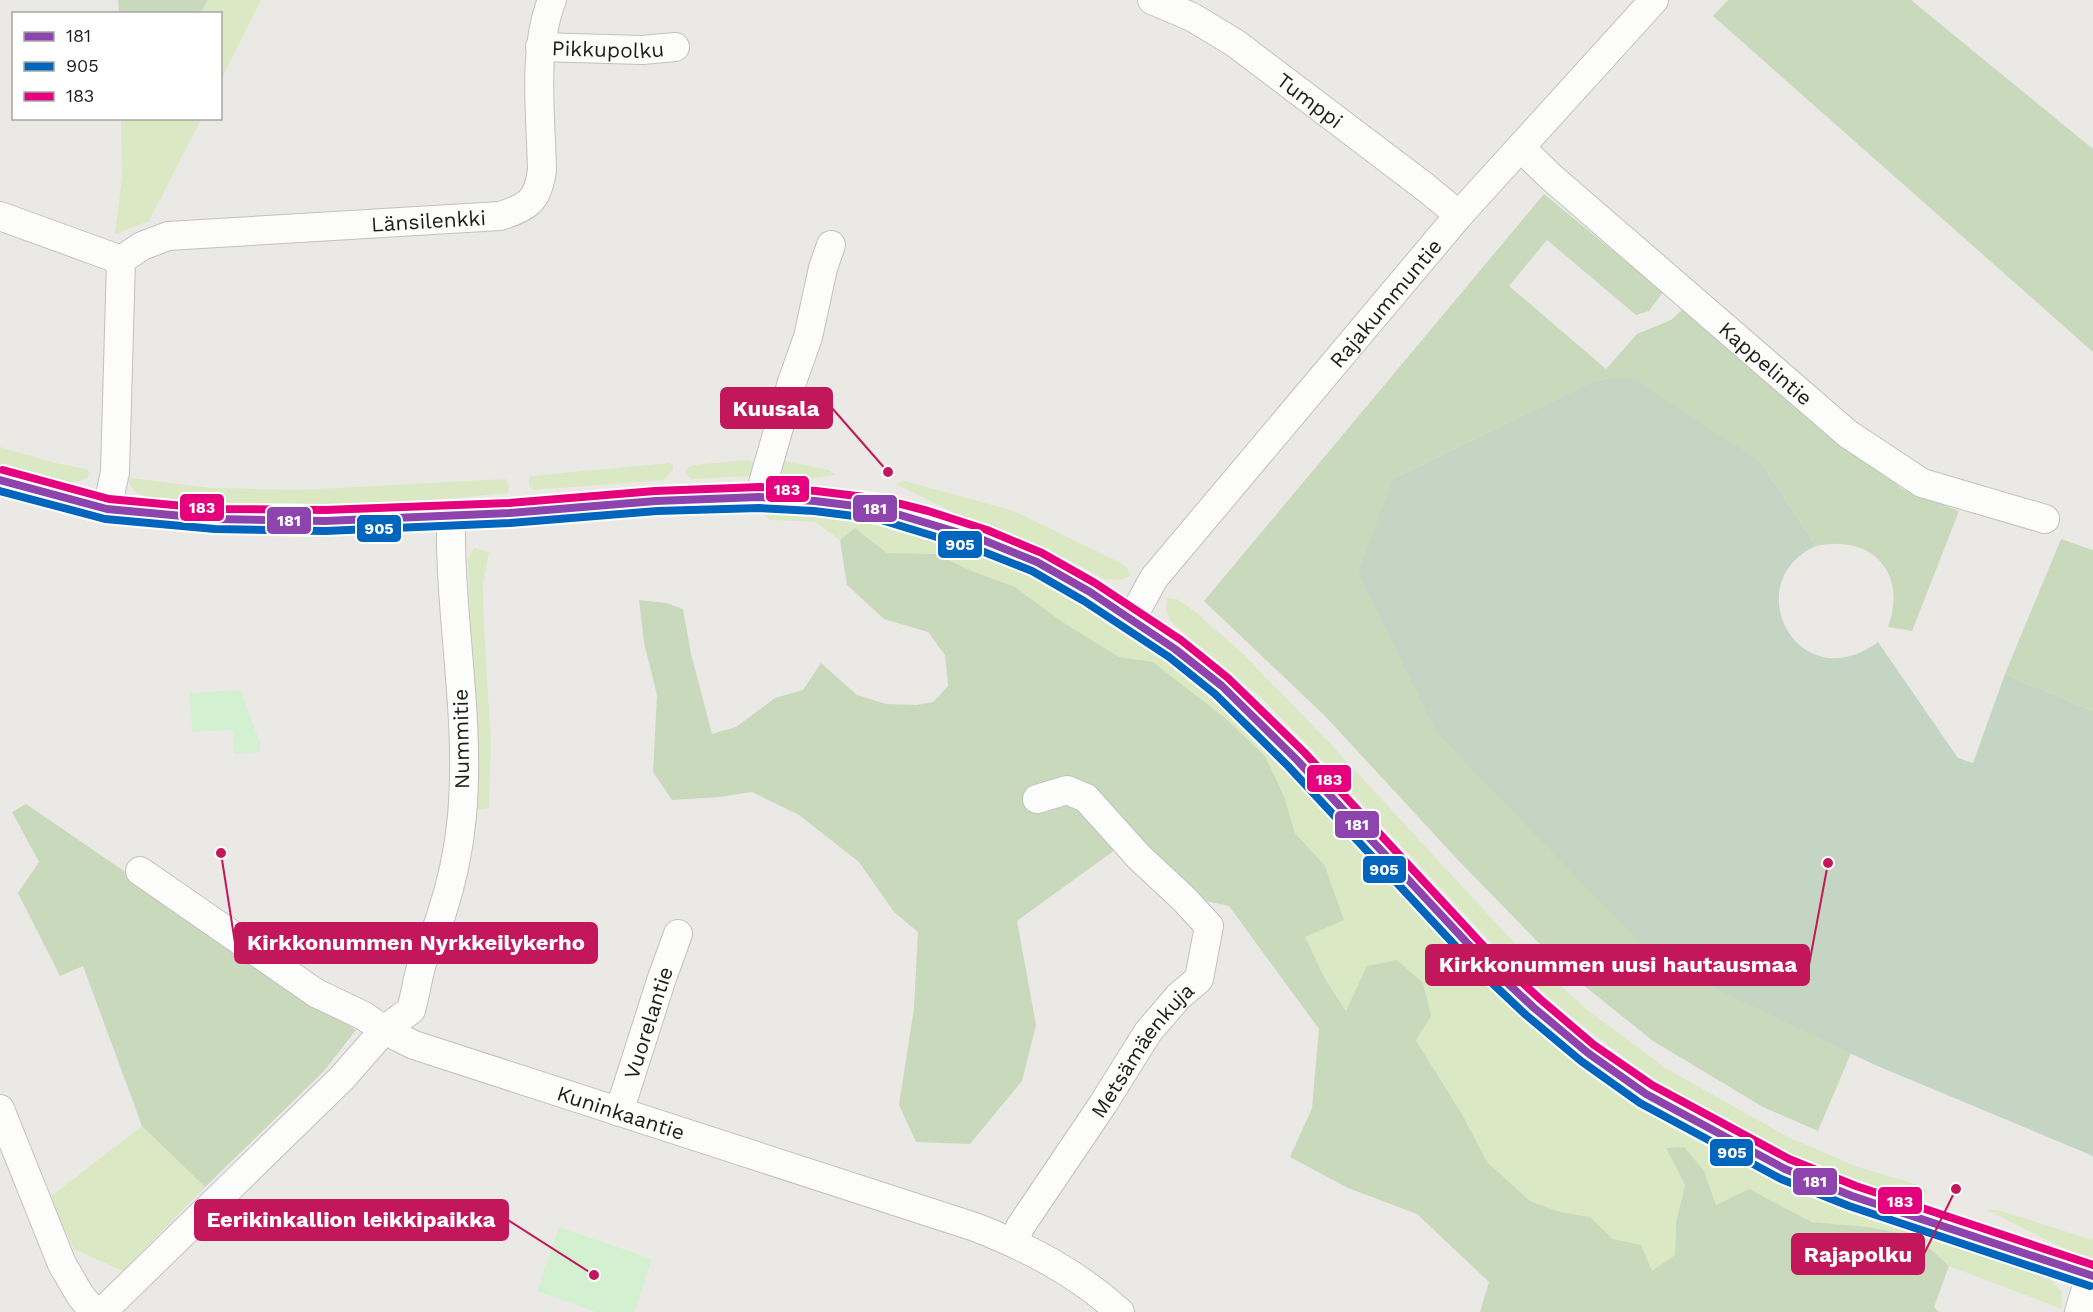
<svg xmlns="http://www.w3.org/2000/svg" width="2093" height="1312" font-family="'Work Sans',sans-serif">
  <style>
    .grass { fill: #dbe8c4 }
    .forest { fill: #c8dabb }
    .cemetery { fill: #c4d6c3 }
    .park { fill: #d3f1d1 }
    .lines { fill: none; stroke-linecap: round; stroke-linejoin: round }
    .minor-casing { stroke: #c2c1c0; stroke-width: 30 }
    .minor { stroke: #fcfcfb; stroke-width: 28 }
    .bus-1-casing { stroke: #fff; stroke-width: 12 }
    .bus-2-casing { stroke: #fff; stroke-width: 12 }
    .bus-3-casing { stroke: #fff; stroke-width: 12 }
    .bus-1 { stroke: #8e44ad; stroke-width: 8 }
    .bus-2 { stroke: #0065bd; stroke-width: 8 }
    .bus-3 { stroke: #e5007d; stroke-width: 8 }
    .labels { text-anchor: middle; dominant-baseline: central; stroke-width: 4.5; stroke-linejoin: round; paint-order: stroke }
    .street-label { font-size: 21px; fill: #1d1d1d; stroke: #fff }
    .leader { fill: none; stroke: #c2185b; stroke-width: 2 }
    .callout-dot { fill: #c2185b; stroke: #fff; stroke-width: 2 }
    .callout { fill: #c2185b; stroke: #c2185b; stroke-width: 2 }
    .callout-label { font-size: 22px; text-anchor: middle; font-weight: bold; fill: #fff }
    .line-badge { stroke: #fff; stroke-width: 2 }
    .badge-label { font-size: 16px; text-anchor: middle; font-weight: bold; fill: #fff }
  </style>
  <rect width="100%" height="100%" fill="#ebe9e6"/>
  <g class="grass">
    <path d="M208 0H261L221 80 220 14H200Z"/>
    <path d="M121 119H201L149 221 115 234 122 178Z"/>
    <path d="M0 447 55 463 87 469 89 472 88 477C72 491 20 471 0 465Z"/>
    <path d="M749 460 756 464 752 476 692 479 686 474V470L692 465Z"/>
    <path d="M786 461 829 470 836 475 785 482 779 479 778 462Z"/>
    <path d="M669 463 673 465V469L664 480 533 490 529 486V480L531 476Z"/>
    <path d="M131 478 211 488 299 490 506 479 509 489 507 493C407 503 306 510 205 502 185 501 161 503 142 495 136 493 132 488 129 483Z"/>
    <path d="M905 481 1014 511 1121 563 1129 570 1130 576 1120 580 1104 579 1063 557 1006 531 956 514 896 484Z"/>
    <path d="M760 510 876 521 944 540 1034 575 1131 628 1235 712 1540 1029 1602 1081 1670 1127 1774 1182 1939 1242 2047 1276 2061 1291 2062 1309 1949 1266 1916 1236 1868 1227 1812 1222 1749 1189 1715 1206 1704 1171 1666 1148 1685 1185 1676 1222 1675 1255 1652 1272 1641 1245 1613 1239 1590 1217 1560 1212 1530 1201 1487 1162 1463 1116 1416 1039 1431 1016 1347 1012 1324 977 1304 936 1325 867 1295 833 1284 796 1265 756 1225 718 1153 663 1119 657 1061 621 1015 587 972 571 935 554 887 553 855 528 840 540 815 522 770 520Z"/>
    <path d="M474 548 489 552 483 585 484 628 491 742 489 808 474 810 475 727 468 559Z"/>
    <path d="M1167 598 1177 599 1198 614 1243 654 1328 741 1518 947 1590 1012 1667 1069 1790 1138 1858 1167 1915 1184 1927 1190V1193C1910 1191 1890 1192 1873 1187 1857 1183 1841 1175 1826 1169 1704 1122 1595 1044 1502 954L1300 737 1259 696 1170 621 1166 609Z"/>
    <path d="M142 1126 205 1187 123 1271 74 1249 49 1198Z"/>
    <path d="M1987 1210H1998L2093 1240V1258L2069 1251Z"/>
  </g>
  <g class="forest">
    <path d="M118 0H208L200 14 119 13Z"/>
    <path d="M1728 0H1911L2093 149V352L1713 16Z"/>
    <path d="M1544 194 1663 292 1649 311 1636 315 1547 240 1509 286 1606 369 1637 334 1671 320 1683 309 1902 489 1959 511 1912 631 1888 627C1908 573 1872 534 1816 546L1760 461 1611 378 1593 381 1393 479 1658 962 1851 1053 1818 1131 1763 1107 1653 1041 1567 972 1458 860 1325 716 1204 601Z"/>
    <path d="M855 528 887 553 935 554 972 571 1015 587 1061 621 1119 657 1153 662 1225 718 1265 756 1284 796 1295 833 1325 866 1344 920 1305 937 1324 977 1346 1011 1367 966 1397 960 1423 983 1431 1016 1416 1040 1463 1116 1487 1162 1530 1201 1560 1212 1590 1217 1613 1239 1641 1245 1652 1271 1675 1255 1676 1222 1685 1185 1666 1148 1684 1147 1704 1171 1716 1205 1749 1189 1812 1222 1868 1227 1916 1236 1949 1266 1934 1307 1939 1312H1480L1489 1282 1417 1214 1348 1188 1290 1157 1312 1108 1319 1029 1229 906 1206 901 1134 836 1017 921 1036 1025 1022 1081 970 1144 916 1142 899 1105 914 1008 918 932 894 912 859 862 799 815 752 792 719 797 672 800 653 772 657 695 644 643 639 600 666 603 683 609 691 654 712 734 736 727 775 698 803 690 821 663 857 695 886 704 917 705 933 702 948 686 945 655 928 632 884 619 847 585 840 540Z"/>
    <path d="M2061 539 2093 550V711L2005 674Z"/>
    <path d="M26 804 356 1030 324 1071 205 1187 142 1126 83 966 60 976 18 893 39 862 12 812Z"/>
  </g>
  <path class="cemetery" d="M1611 378 1633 379 1760 461 1816 546C1736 582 1798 701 1878 642L1958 758 1973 763 2005 674 2093 711V1156L1875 1065 1658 962 1437 733 1358 573 1393 479 1593 381Z"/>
  <g class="park">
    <path d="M241 690 260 743V752L234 754 233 730 192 732 189 693Z"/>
    <path d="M559 1227 652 1259 634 1312H596L537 1291Z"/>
  </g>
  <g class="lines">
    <defs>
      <g id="minor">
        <path id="s1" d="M1152 0 1192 17 1235 43 1425 187 1459 215"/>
        <path id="s2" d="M540 47 642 50 675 47"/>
        <path id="s3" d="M1521 148 1551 177 1848 434 1922 483 2045 519"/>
        <path d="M0 216 121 260"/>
        <path id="s4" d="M121 260 142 246 168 236 500 216C529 207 538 200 542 170 541 116 532 50 552 0"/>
        <path d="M0 480 107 509 215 519 325 521 510 513 656 501 759 497 815 501 880 509 925 521 983 540 1037 562 1090 592 1175 649 1222 686 1296 759 1483 960 1533 1007 1588 1053 1646 1094 1785 1169 1852 1196 2093 1276"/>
        <path d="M759 497 792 382 808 337 823 268 831 245"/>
        <path d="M107 509 115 472 121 260"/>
        <path id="s5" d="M1132 618 1154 578 1459 215 1654 0"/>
        <path id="s6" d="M140 871 316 993 364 1016 384 1030 414 1045 975 1227C1029 1248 1077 1273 1120 1312"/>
        <path d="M0 1109 62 1264 80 1295 94 1312"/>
        <path id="s7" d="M619 1112 662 978 678 934"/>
        <path id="s8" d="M1015 1242 1020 1227 1103 1104 1148 1032 1178 997 1199 979 1209 926 1184 899 1139 857 1086 798 1067 790 1037 799"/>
        <path d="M102 1312 342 1078 384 1030 411 1010C416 992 418 974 424 957 428 944 436 932 440 919 451 886 459 850 462 816 471 716 449 616 451 516"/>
        <path d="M2079 1312 2090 1275"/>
      </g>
    </defs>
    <use href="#minor" class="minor-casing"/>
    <use href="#minor" class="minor"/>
    <defs>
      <path id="bus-1" d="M0 480 107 509 215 519 325 521 510 513 656 501 759 497 815 501 880 509 983 540 1037 562 1090 592 1175 649 1222 686 1296 759 1483 960 1533 1007 1588 1053 1646 1094 1785 1169 1852 1196 2093 1276"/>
      <path id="bus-2" d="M0 491 105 519 215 529 325 531 510 523 657 511 759 508 814 511 878 519 979 550 1032 571 1084 601 1169 657 1215 694 1288 766 1476 968 1526 1015 1581 1061 1640 1103 1781 1179 1849 1206 2090 1286"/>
      <path id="bus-3" d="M3 470 109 499 216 509 325 510 509 503 655 491 760 487 816 491 881 499 928 511 987 530 1042 553 1095 583 1181 640 1228 678 1304 752 1490 953 1540 999 1594 1045 1652 1085 1789 1159 1856 1186 2093 1265"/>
    </defs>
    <use href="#bus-1" class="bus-1-casing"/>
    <use href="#bus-2" class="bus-2-casing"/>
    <use href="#bus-3" class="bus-3-casing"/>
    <use href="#bus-1" class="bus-1"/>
    <use href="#bus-2" class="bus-2"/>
    <use href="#bus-3" class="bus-3"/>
  </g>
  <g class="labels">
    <g class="street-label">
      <text stroke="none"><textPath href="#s2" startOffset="68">Pikkupolku</textPath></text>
      <text stroke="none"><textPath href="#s1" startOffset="188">Tumppi</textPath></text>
      <text stroke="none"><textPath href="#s4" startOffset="314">Länsilenkki</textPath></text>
      <text stroke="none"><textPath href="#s5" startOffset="405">Rajakummuntie</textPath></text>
      <text stroke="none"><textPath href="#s3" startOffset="326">Kappelintie</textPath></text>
      <text transform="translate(461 739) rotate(-91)">Nummitie</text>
      <text stroke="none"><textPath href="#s7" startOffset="94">Vuorelantie</textPath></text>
      <text stroke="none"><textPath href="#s8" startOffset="231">Metsämäenkuja</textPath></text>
      <text stroke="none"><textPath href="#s6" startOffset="543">Kuninkaantie</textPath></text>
    </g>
  </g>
  <path class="leader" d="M888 472L832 408M221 853L235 943M1828 863L1809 965M594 1275L508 1220M1956 1189L1924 1254"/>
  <g class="callout-dot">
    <circle cx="888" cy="472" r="6"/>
    <circle cx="221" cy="853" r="6"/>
    <circle cx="1828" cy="863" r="6"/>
    <circle cx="594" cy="1275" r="6"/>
    <circle cx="1956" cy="1189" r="6"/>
  </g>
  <g class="callout">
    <rect x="721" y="388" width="111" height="40" rx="6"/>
    <rect x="235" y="923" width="362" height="40" rx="6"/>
    <rect x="1426" y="945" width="383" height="40" rx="6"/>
    <rect x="195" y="1200" width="313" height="40" rx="6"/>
    <rect x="1792" y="1234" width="132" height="40" rx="6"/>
  </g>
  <g class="callout-label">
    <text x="776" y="416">Kuusala</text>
    <text x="416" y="950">Kirkkonummen Nyrkkeilykerho</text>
    <text x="1618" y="972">Kirkkonummen uusi hautausmaa</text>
    <text x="351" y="1227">Eerikinkallion leikkipaikka</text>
    <text x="1858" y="1262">Rajapolku</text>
  </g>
  <g class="line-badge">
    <rect x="765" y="475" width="45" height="28" rx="6" fill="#e5007d"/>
    <rect x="179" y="493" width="46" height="29" rx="6" fill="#e5007d"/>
    <rect x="852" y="494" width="46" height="29" rx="6" fill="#8e44ad"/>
    <rect x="266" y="506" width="46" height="29" rx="6" fill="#8e44ad"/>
    <rect x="356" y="514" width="46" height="29" rx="6" fill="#0065bd"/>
    <rect x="937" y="530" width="46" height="29" rx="6" fill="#0065bd"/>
    <rect x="1306" y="764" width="46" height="29" rx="6" fill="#e5007d"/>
    <rect x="1334" y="810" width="46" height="29" rx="6" fill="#8e44ad"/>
    <rect x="1362" y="855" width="45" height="29" rx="6" fill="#0065bd"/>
    <rect x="1709" y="1138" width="45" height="29" rx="6" fill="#0065bd"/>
    <rect x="1792" y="1167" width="46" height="29" rx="6" fill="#8e44ad"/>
    <rect x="1877" y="1186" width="46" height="29" rx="6" fill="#e5007d"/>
  </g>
  <g class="badge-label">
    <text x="787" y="495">183</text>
    <text x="202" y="513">183</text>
    <text x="875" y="514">181</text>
    <text x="289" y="526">181</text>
    <text x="379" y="534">905</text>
    <text x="960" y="550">905</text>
    <text x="1329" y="785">183</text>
    <text x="1357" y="830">181</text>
    <text x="1384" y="875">905</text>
    <text x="1732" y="1158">905</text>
    <text x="1815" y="1187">181</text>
    <text x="1900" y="1207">183</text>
  </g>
  <rect x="12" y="12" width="210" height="108" fill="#ffffff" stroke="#a5a5a5" stroke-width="1.5"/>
  <rect x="24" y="32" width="30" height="9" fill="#8e44ad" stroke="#a5a5a5" stroke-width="1.5"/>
  <text x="66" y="42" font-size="18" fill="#1d1d1d">181</text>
  <rect x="24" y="62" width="30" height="9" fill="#0065bd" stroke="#a5a5a5" stroke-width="1.5"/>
  <text x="66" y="72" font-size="18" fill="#1d1d1d">905</text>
  <rect x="24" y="92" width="30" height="9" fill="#e5007d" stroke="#a5a5a5" stroke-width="1.5"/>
  <text x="66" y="102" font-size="18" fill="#1d1d1d">183</text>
</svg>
